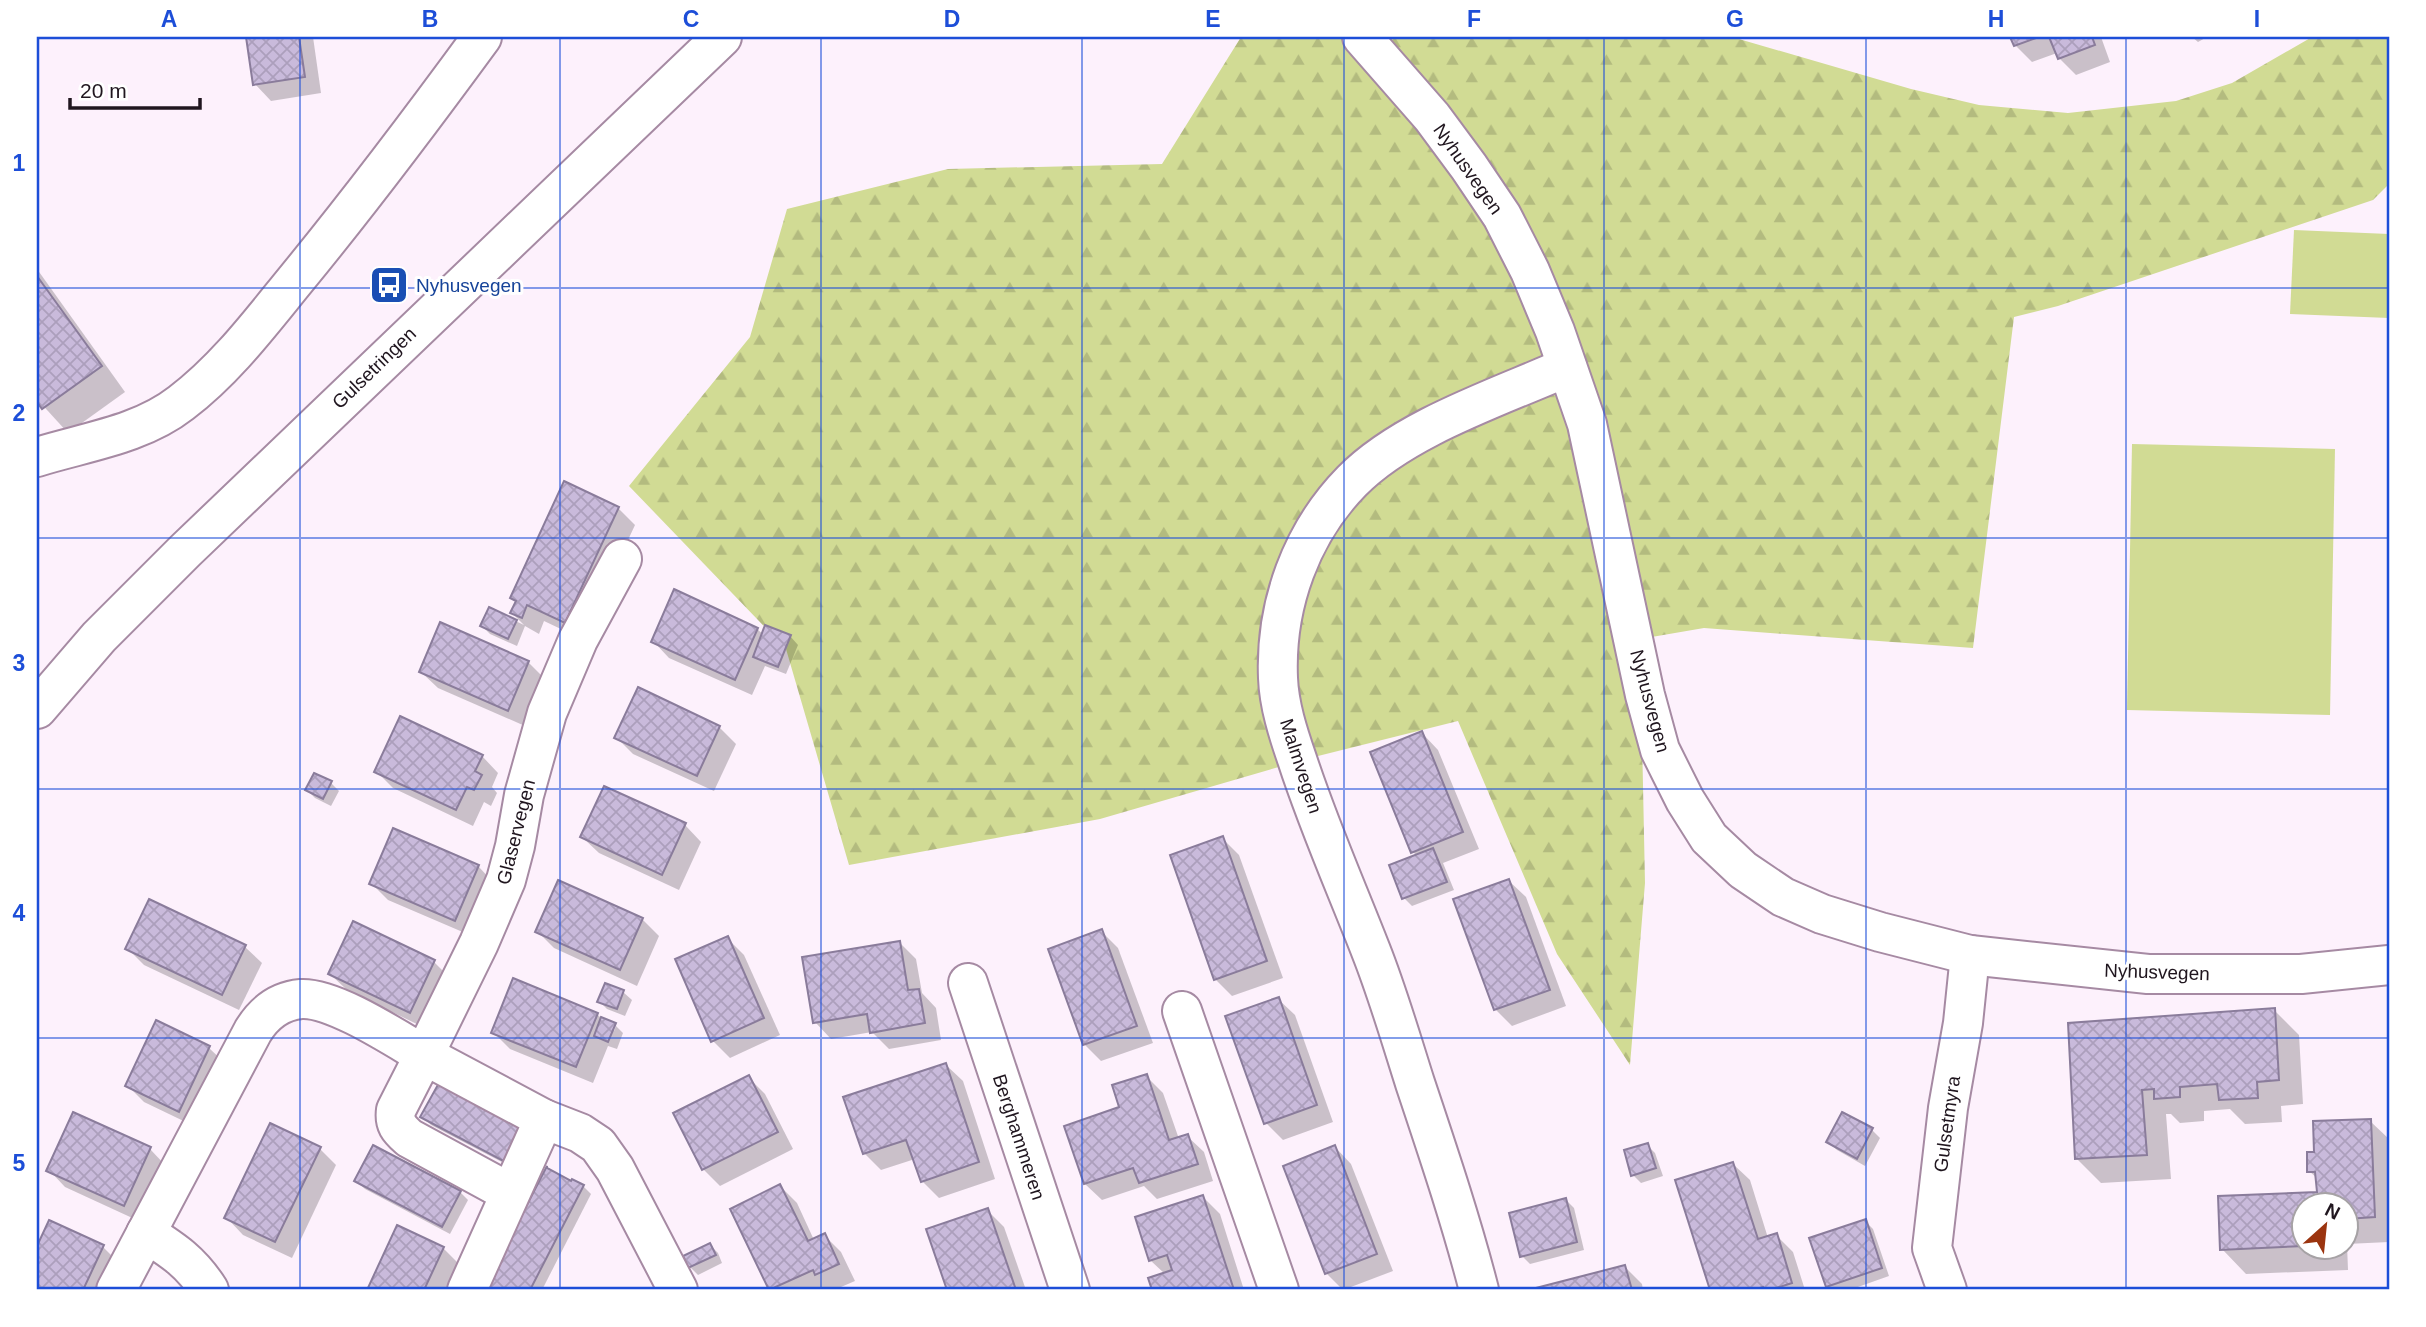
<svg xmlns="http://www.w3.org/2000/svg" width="2426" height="1327" font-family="Helvetica,sans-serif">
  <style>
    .forest { fill: url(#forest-firs) }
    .garden { fill: #d1db94 }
    .shadow { fill: #0003; fill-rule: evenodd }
    .building { fill: url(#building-cross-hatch); stroke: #8a7c9b; stroke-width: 2 }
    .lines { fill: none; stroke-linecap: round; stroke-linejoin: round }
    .minor-casing { stroke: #a68aa3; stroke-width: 42 }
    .minor { stroke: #fff; stroke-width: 38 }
    .grid { fill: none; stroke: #1d4ed8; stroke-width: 2; stroke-opacity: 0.55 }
    .labels { text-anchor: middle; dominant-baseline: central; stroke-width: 6; stroke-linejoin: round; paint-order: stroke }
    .street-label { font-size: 19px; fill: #20161f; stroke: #fff }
    .transit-label { font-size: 19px; fill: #164399; stroke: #fff; text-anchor: start }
    .neatline { fill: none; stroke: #1d4ed8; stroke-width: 2.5 }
    .grid-label { font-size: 23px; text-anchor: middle; font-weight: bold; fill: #1d4ed8 }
  </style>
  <defs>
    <pattern id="forest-firs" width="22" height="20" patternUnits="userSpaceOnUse" patternTransform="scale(1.75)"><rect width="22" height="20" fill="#d1db94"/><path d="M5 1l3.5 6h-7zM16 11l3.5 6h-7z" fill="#b3bb7f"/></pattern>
    <pattern id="building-cross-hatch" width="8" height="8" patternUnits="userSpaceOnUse" patternTransform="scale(1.75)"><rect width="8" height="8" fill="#c9badb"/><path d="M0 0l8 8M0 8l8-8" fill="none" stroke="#ac9fbc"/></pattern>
  </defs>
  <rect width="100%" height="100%" fill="#fdf1fc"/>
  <path class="forest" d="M1241 37H1732L1911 89 1979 105 2068 113 2176 101 2232 83 2312 37H2389V184L2373 200 2058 306 2014 317 1973 648 1704 628 1640 639 1645 883 1630 1065 1557 954 1458 721 1306 759 1100 819 849 865 786 649 629 486 750 337 787 209 948 169 1162 164Z"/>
  <g class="garden">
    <path d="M2294 230 2389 234V318L2290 314Z"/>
    <path d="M2132 444 2335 449 2330 715 2127 710Z"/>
  </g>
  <g class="shadow">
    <path d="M247 37H313L321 93 271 101 255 84Z"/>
    <path d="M2012 37H2101L2110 62 2076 75 2059 58 2057 53 2032 62 2015 45Z"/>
    <path d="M2192 37H2207L2198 42Z"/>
    <path d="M37 269 125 392 68 433 37 399Z"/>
    <path d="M618 508 635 525 582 639 544 621 539 634 525 626 517 646 490 634 482 626 490 609 524 625 512 613Z"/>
    <path d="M757 629 764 635 790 636 798 645 786 674 765 666 752 695 669 658 653 641Z"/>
    <path d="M528 662 545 679 525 726 438 688 421 672Z"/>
    <path d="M719 727 736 744 714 791 633 754 616 737Z"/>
    <path d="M1422 733 1438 750 1479 849 1443 863 1454 890 1412 906 1404 898 1417 856 1413 852Z"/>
    <path d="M482 756 498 773 492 787 497 793 491 806 484 802 473 826 393 788 376 771Z"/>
    <path d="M331 783 339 791 331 806 315 798 307 790Z"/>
    <path d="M685 825 701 842 679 890 599 853 582 837Z"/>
    <path d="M1222 838 1239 855 1283 978 1232 996 1215 979Z"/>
    <path d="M478 866 494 883 472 936 388 900 371 883Z"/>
    <path d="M1509 881 1526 897 1566 1006 1512 1026 1495 1009Z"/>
    <path d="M559 882 642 919 659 936 637 986 554 948 537 931Z"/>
    <path d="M354 923 434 962 451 979 427 1029 347 990 330 974Z"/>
    <path d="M1101 931 1118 948 1153 1043 1101 1061 1084 1044Z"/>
    <path d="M727 938 744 955 780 1035 730 1058 713 1041Z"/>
    <path d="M899 942 916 959 922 993 936 1008 941 1040 889 1049 872 1032 831 1039 815 1022Z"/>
    <path d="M245 947 262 963 239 1010 144 965 127 948Z"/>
    <path d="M606 985 623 992 632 1000 625 1016 607 1009 599 1001Z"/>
    <path d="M1278 999 1295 1015 1333 1122 1283 1140 1266 1123Z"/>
    <path d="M2274 1010 2299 1035 2303 1104 2281 1106 2282 1122 2245 1124 2230 1109 2204 1111V1121L2180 1123 2171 1114H2166L2171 1179 2101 1183 2077 1159 2070 1025Z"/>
    <path d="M597 1014 603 1020 615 1025 616 1026 612 1028 614 1031 616 1026 623 1033 617 1049 608 1046 593 1083 510 1049 493 1032Z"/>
    <path d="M209 1048 226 1064 196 1127 144 1102 127 1085Z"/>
    <path d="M946 1065 963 1081 995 1179 939 1198 922 1181 915 1159 881 1170 864 1153Z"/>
    <path d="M1146 1076 1163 1093 1179 1139 1187 1136 1204 1152 1213 1181 1157 1199 1144 1186 1102 1200 1085 1184Z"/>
    <path d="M748 1077 765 1094 793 1149 720 1186 703 1169Z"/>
    <path d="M440 1084 517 1170 431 1125 423 1117Z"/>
    <path d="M2370 1121 2389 1139V1242L2347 1244 2348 1270 2246 1274 2222 1249 2318 1193V1179L2309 1171 2316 1153ZM2304 1204H2346V1246H2304Z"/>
    <path d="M1872 1130 1880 1138 1865 1166 1837 1150 1828 1142Z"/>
    <path d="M1647 1145 1655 1153 1663 1176 1641 1183 1633 1175Z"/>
    <path d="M1335 1147 1351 1164 1393 1271 1343 1290 1326 1273Z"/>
    <path d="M150 1149 166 1166 141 1222 65 1187 49 1170Z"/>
    <path d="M320 1149 336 1165 292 1258 243 1235 227 1218Z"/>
    <path d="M1733 1164 1750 1180 1768 1238 1776 1235 1793 1252 1805 1290H1712L1677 1181Z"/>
    <path d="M356 1181 460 1192 468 1200 450 1234 365 1189Z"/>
    <path d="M572 1183 583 1186 591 1194 542 1290H485Z"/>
    <path d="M780 1186 797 1203 814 1240 824 1235 841 1252 855 1281 834 1290 829 1287 822 1290H771L732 1209Z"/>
    <path d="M1203 1197 1220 1214 1244 1290H1154L1150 1279 1165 1274 1150 1260Z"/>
    <path d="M1566 1200 1574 1208 1584 1250 1530 1264 1522 1256Z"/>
    <path d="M987 1210 1004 1227 1026 1290H949L929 1230Z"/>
    <path d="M1865 1221 1873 1229 1889 1276 1855 1288 1857 1290H1832L1828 1286Z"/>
    <path d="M49 1223 103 1247 120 1264 108 1290H37V1250Z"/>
    <path d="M398 1228 443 1248 460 1265 448 1290H369Z"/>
    <path d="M710 1245 718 1253 722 1263 698 1275 690 1267Z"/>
    <path d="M1625 1267 1642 1284 1643 1290H1539Z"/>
  </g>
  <g class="building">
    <path d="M246 37H299L305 77 253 85Z"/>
    <path d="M2010 37H2039L2014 46Z"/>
    <path d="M2049 37H2092L2095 45 2058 59Z"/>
    <path d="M37 276 102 366 42 409 37 402Z"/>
    <path d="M564 481 619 507 565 623 527 605 522 618 510 613 516 601 510 598Z"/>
    <path d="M674 589 758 628 735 680 651 642Z"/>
    <path d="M489 607 517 620 508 639 480 626Z"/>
    <path d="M440 622 529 661 508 711 419 672Z"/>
    <path d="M765 625 791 635 778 667 753 657Z"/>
    <path d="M638 687 720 726 697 776 614 738Z"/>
    <path d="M400 716 483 755 475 771 482 775 474 790 467 787 456 810 374 772Z"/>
    <path d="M1422 731 1463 832 1411 853 1370 752Z"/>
    <path d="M314 773 332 781 323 799 305 790Z"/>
    <path d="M604 786 686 823 662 875 580 837Z"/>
    <path d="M393 828 479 865 455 921 369 884Z"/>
    <path d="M1223 836 1267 961 1214 980 1170 855Z"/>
    <path d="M1433 848 1447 882 1402 899 1389 865Z"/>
    <path d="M1509 879 1550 990 1494 1010 1453 899Z"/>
    <path d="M558 880 643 918 620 970 535 932Z"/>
    <path d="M149 899 246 945 222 995 125 949Z"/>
    <path d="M353 921 435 960 410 1013 328 974Z"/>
    <path d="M1102 929 1137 1026 1083 1045 1048 949Z"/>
    <path d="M728 936 764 1018 711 1042 675 959Z"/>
    <path d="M900 941 908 990 919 989 925 1023 870 1033 867 1014 813 1023 802 957Z"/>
    <path d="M513 978 598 1013 576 1067 491 1033Z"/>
    <path d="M605 983 624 990 617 1009 597 1002Z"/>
    <path d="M1279 997 1317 1105 1264 1124 1225 1016Z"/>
    <path d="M2275 1008 2279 1080 2257 1082 2258 1098 2219 1100 2217 1084 2180 1087V1097L2154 1099V1089L2142 1090 2147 1155 2075 1159 2068 1023Z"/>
    <path d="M601 1017 616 1023 608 1042 594 1036Z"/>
    <path d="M156 1020 210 1046 179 1112 125 1086Z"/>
    <path d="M946 1063 979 1162 921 1182 906 1140 863 1154 843 1097Z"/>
    <path d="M1147 1074 1169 1140 1188 1134 1198 1164 1139 1183 1133 1168 1084 1184 1064 1126 1119 1107 1112 1085Z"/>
    <path d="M749 1075 778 1132 702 1170 673 1113Z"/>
    <path d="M440 1081 528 1127 509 1164 420 1117Z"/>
    <path d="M73 1112 151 1147 124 1206 46 1171Z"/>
    <path d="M1842 1112 1873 1128 1857 1159 1826 1142Z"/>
    <path d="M2371 1119 2375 1217 2346 1219V1204H2304V1246L2220 1250 2218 1196 2317 1192 2315 1172H2307V1152H2314L2313 1121Z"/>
    <path d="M270 1123 321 1147 275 1242 224 1218Z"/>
    <path d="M1648 1143 1656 1168 1631 1176 1624 1150Z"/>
    <path d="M373 1145 461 1191 442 1227 354 1181Z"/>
    <path d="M1335 1145 1377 1254 1325 1274 1283 1166Z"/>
    <path d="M1733 1162 1758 1239 1777 1233 1792 1283 1770 1290H1764L1763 1287 1753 1290H1710L1675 1180Z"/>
    <path d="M547 1166V1168L571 1181 572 1179 584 1185 530 1290H483Z"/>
    <path d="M780 1184 808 1241 825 1233 839 1264 815 1275 813 1270 769 1290 730 1209Z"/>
    <path d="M1203 1195 1234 1290H1152L1148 1278 1172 1270 1167 1255 1149 1261 1135 1217Z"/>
    <path d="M1566 1198 1577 1242 1520 1257 1509 1213Z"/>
    <path d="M988 1208 1016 1290H947L926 1229Z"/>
    <path d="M1866 1219 1882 1268 1826 1287 1809 1238Z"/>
    <path d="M49 1220 104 1245 83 1290H37V1246Z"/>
    <path d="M397 1225 444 1247 424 1290H367Z"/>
    <path d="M710 1243 716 1255 688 1268 683 1256Z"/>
    <path d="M1625 1265 1632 1290H1537L1536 1288Z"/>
  </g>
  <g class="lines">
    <defs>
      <g id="minor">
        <path d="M1362 37 1432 117 1469 167 1502 216 1530 271 1555 331 1587 424 1645 695 1660 750 1685 800 1709 838 1743 870 1783 897 1822 914 1880 932 1970 955 2148 974H2301L2389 965"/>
        <path d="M37 457C85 442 140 435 181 403 226 369 261 322 297 278 361 200 422 119 482 37"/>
        <path d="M37 709 99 637 185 551 722 37"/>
        <path d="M968 983 1070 1290"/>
        <path d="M1182 1011 1279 1290"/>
        <path d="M544 1119 580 1133 598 1145 615 1169 678 1290"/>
        <path d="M146 1233C174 1251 191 1262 209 1290"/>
        <path d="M116 1290 253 1031C264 1013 279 1001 301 999 333 997 395 1038 424 1055L396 1110C394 1124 399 1129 409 1138L510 1193"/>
        <path d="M467 1290 544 1119 424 1055 479 943 506 880 515 846 524 795 547 713 578 640 622 559"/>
        <path d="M1479 1290C1461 1220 1438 1152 1415 1083 1401 1039 1388 994 1371 951 1346 887 1318 824 1297 759 1288 733 1279 705 1278 678 1275 605 1301 533 1352 481 1404 428 1499 397 1567 367"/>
        <path d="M1947 1290 1932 1248 1948 1108 1963 1023 1970 955"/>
      </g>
    </defs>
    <use href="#minor" class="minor-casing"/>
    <use href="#minor" class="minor"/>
  </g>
  <path class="grid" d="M300 37V1290M560 37V1290M821 37V1290M1082 37V1290M1344 37V1290M1604 37V1290M1866 37V1290M2126 37V1290M37 288H2389M37 538H2389M37 789H2389M37 1038H2389"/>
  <defs>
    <symbol id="bus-square" viewBox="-11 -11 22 22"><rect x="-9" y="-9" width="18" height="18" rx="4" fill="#1a4fb4" stroke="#fff"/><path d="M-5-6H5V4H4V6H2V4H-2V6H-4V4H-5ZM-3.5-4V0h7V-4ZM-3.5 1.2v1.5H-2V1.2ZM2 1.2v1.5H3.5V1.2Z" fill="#fff"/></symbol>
  </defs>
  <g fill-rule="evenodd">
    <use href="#bus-square" x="367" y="263" width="44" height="44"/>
  </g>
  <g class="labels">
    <g class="street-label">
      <text transform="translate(1468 169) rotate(55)">Nyhusvegen</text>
      <text transform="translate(374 368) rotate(-44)">Gulsetringen</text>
      <text transform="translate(1650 701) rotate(75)">Nyhusvegen</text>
      <text transform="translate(1301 766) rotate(72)">Malmvegen</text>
      <text transform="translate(516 832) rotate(-76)">Glaservegen</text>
      <text transform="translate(2157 972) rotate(2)">Nyhusvegen</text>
      <text transform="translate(1947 1124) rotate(-82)">Gulsetmyra</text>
      <text transform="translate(1019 1137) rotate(72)">Berghammeren</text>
    </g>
    <g class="transit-label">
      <text x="416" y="285">Nyhusvegen</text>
    </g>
  </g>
  <rect width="2426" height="1327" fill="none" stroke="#ffffff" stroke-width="77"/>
  <g transform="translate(2325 1226) rotate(27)"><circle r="33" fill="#ffffff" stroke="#a6a2a5" stroke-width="2"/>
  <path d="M0-5L12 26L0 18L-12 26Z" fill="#9b340f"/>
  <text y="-10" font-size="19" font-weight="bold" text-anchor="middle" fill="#20161f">N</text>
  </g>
  <path d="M70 98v10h130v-10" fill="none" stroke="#20161f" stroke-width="3.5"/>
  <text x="80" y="98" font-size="21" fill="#20161f" stroke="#ffffff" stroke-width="5" paint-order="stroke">20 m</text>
  <rect x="38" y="38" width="2350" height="1250" class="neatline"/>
  <g class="grid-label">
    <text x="169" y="27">A</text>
    <text x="430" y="27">B</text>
    <text x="691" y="27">C</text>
    <text x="952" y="27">D</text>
    <text x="1213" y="27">E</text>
    <text x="1474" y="27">F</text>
    <text x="1735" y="27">G</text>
    <text x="1996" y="27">H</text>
    <text x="2257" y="27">I</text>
    <text x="19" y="171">1</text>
    <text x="19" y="421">2</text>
    <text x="19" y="671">3</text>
    <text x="19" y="921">4</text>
    <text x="19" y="1171">5</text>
  </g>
</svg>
